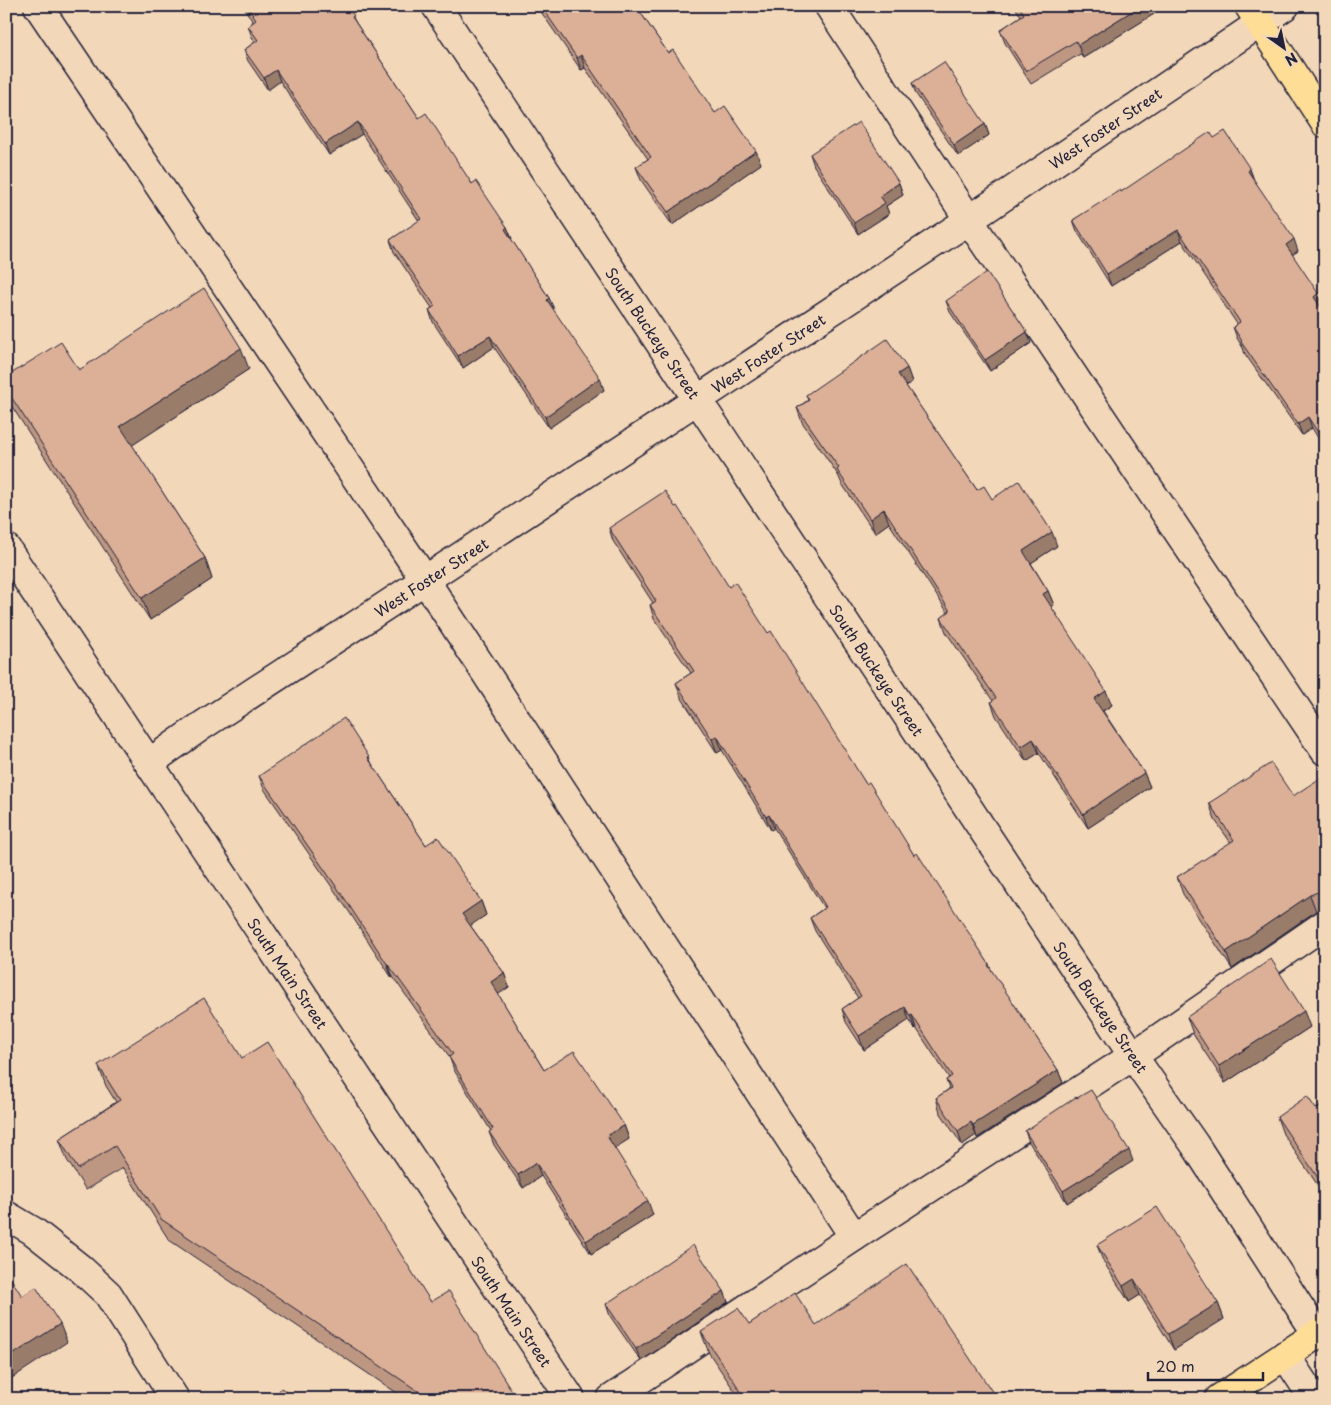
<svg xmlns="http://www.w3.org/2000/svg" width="1331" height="1405" font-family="'Playpen Sans',sans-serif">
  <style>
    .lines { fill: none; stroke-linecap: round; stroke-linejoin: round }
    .minor-casing { stroke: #22223b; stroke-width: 31 }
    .major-casing { stroke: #22223b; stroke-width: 31 }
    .minor { stroke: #f3d7b9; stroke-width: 28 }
    .major { stroke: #fedd96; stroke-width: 28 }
    .wall { fill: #bd9782; stroke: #22223b }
    .shaded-wall { fill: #9a7b6a; stroke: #22223b }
    .building { fill: #dcb097; stroke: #22223b }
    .labels { text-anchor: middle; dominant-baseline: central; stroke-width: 4; stroke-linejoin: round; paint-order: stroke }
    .street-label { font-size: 15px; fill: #22223b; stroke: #f3d7b9 }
  </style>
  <rect width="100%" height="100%" fill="#f3d7b9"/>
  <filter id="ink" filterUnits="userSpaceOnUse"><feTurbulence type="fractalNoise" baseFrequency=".02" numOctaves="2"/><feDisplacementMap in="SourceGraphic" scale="10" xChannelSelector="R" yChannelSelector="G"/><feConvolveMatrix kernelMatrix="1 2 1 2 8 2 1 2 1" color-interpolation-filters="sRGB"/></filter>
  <g filter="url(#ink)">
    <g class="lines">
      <defs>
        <g id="minor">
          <path d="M38 6 425 580 854 1237"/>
          <path d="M436 6 1133 1056 1195 1145 1317 1334"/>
          <path d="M829 6 969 220 1325 751"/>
          <path d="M6 548 571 1399"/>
          <path d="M149 763 200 727 425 580 969 220 1285 6"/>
          <path d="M6 1215 33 1231 81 1269 108 1294 175 1399"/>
          <path d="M1285 1355 1314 1399"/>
          <path d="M611 1399 854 1237 1133 1056 1325 924"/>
        </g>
        <g id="major">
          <path d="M1249 6 1325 123"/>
          <path d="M1219 1399 1325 1329"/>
        </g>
      </defs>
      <use href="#minor" class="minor-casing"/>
      <use href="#major" class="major-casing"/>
      <use href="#minor" class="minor"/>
      <use href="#major" class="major"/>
    </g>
    <g class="wall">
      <path d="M243 6H347L356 23 419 118 507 227 512 239H511L549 298 553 310 604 390 549 428 494 347 463 368 433 322 429 310 432 308 394 252 390 240 419 221 362 134 329 155 280 81 268 90 248 61 244 50 255 42 252 37 248 26 253 22Z"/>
      <path d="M537 6H636L668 53 715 113 756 151 761 164 672 225 641 180 636 167 648 159 585 68 581 70Z"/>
      <path d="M1014 6H1151L1154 14 1083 58 1080 54 1031 84 1005 43 1000 30 1021 16Z"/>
      <path d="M912 83 985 124 989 135 958 156 916 94Z"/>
      <path d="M1214 138 1250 169 1254 180 1298 251 1292 255 1323 305 1320 306 1325 314V445L1323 446 1312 428 1302 435 1245 354 1243 348 1237 338 1233 327 1237 324 1182 241 1111 286 1077 231 1073 220Z"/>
      <path d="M810 154 899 183 903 195 886 206 889 214 858 234 814 166Z"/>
      <path d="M946 301 1031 343 990 371 950 312Z"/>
      <path d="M907 368 912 382 906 386 977 490 992 499 1057 546 1031 563 1048 591 1054 605 1051 607 1112 705 1103 711 1144 773 1150 787 1088 828 1039 753 1026 761 996 716 991 702 993 701 946 632 941 618 948 613 889 523 875 533 842 484 838 475 802 422 797 408 808 400 806 395Z"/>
      <path d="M249 369 132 445 205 558 212 579 150 620 9 402 6 395V377L79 370Z"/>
      <path d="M609 528 729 587 866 784 914 855 989 964 992 972 1058 1070 1063 1083 977 1138 976 1135 962 1145 940 1112 936 1098 949 1089 946 1080 949 1078 916 1028 915 1029 909 1020 864 1050 846 1022 842 1009 858 998 815 931 810 918 824 908 774 828 771 830 722 750 717 753 681 697 676 683 691 673 654 619 650 605 653 603 613 541Z"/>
      <path d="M369 757 372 764 426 845 481 901 486 915 470 925 504 973 509 987 498 994 544 1070 624 1125 629 1139 614 1148 653 1215 591 1254 541 1176 523 1188 494 1145 489 1132 491 1131 454 1070 449 1056 393 977 392 978 350 913 264 789 259 776Z"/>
      <path d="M1325 782V908L1316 911 1232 969 1183 894 1177 877 1231 843 1215 820 1209 803 1293 796Z"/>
      <path d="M1187 1017 1310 1027 1225 1083 1193 1034Z"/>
      <path d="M242 1058 431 1302 517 1399H406L169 1240 123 1168 86 1190 67 1160 59 1139 116 1102 106 1086 98 1065Z"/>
      <path d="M1325 1104V1196L1283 1134 1277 1117 1316 1109Z"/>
      <path d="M1025 1131 1133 1161 1067 1203 1029 1142Z"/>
      <path d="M1097 1245 1218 1303 1224 1319 1174 1350 1140 1295 1129 1302 1103 1261Z"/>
      <path d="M724 1291 728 1302 641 1361 610 1316 606 1304Z"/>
      <path d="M749 1324 816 1325 997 1399H740L709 1353 701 1332Z"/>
    </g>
    <g class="shaded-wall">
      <path d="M1140 6H1151L1154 14 1083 58 1078 45Z"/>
      <path d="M6 21 11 35 6 38Z"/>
      <path d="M581 55 585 68 581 70 577 58Z"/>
      <path d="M276 70 280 81 268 90 264 78Z"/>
      <path d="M358 122 362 134 329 155 325 144Z"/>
      <path d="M985 124 989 135 958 156 954 145Z"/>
      <path d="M756 151 761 164 672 225 668 212Z"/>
      <path d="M1250 169 1254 181 1248 171Z"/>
      <path d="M899 183 903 195 886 206 889 214 858 234 854 223 880 196Z"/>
      <path d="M507 227 512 239 509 240 505 229Z"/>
      <path d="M1178 230 1182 241 1111 286 1107 274Z"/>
      <path d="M1294 239 1298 251 1290 256 1286 245Z"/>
      <path d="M1318 293 1323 305 1318 308 1314 297Z"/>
      <path d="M549 298 554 309 551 311 547 300Z"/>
      <path d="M1027 332 1031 343 990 371 985 360Z"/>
      <path d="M490 336 494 347 463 368 458 356Z"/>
      <path d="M241 348 249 369 128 448 120 426Z"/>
      <path d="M907 368 912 382 903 388 898 374Z"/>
      <path d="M600 378 604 390 549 428 545 417Z"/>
      <path d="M1308 417 1312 428 1302 435 1298 424Z"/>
      <path d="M1319 434H1320L1324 445 1323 446Z"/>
      <path d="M884 509 889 523 875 533 870 519Z"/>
      <path d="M1052 532 1057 546 1028 565 1023 551Z"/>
      <path d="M205 558 212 579 150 620 142 598Z"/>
      <path d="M1048 591 1054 605 1048 608 1043 594Z"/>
      <path d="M1106 691 1112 705 1099 713 1094 699Z"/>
      <path d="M717 736 722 750 717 753 712 739Z"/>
      <path d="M1033 739 1039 753 1026 761 1021 747Z"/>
      <path d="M1144 773 1150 787 1088 828 1083 814Z"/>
      <path d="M769 815 774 828 771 830 766 817Z"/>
      <path d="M1325 888V908H1324L1318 892Z"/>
      <path d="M1310 895 1316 911 1232 969 1226 952Z"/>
      <path d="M481 901 486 915 467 928 462 914Z"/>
      <path d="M387 964H388L393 977 392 978Z"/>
      <path d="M504 973 509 987 496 996 491 982Z"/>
      <path d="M905 1007 909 1020 864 1050 859 1036Z"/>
      <path d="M1304 1011 1310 1027 1225 1083 1219 1066Z"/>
      <path d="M912 1015 916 1028 915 1029 910 1016Z"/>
      <path d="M1058 1070 1063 1083 977 1138 973 1125Z"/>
      <path d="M971 1122 976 1135 962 1145 958 1131Z"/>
      <path d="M624 1125 629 1139 612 1150 607 1136Z"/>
      <path d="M1129 1150 1133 1161 1067 1203 1063 1191Z"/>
      <path d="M536 1163 541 1176 523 1188 518 1175Z"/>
      <path d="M648 1201 653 1215 591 1254 586 1241Z"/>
      <path d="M1134 1279 1140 1295 1129 1302 1123 1286Z"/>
      <path d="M724 1291 728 1302 641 1361 636 1349Z"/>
      <path d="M1218 1303 1224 1319 1174 1350 1168 1334Z"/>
      <path d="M60 1324 67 1342 6 1382V1359Z"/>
      <path d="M8 1383 14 1399H6V1384Z"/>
    </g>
    <g class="building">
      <path d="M247 6H347L354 16 352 17 419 118 426 113 472 184 476 181 507 227 505 229 549 298 547 300 600 378 545 417 490 336 458 356 429 310 435 306 390 240 421 219 358 122 325 144 276 70 264 78 244 50 258 40 248 26 256 20Z"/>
      <path d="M541 6H636L668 53 673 50 715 113 725 106 756 151 668 212 636 167 651 157 581 55 577 58Z"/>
      <path d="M1019 6H1140L1078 45 1076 41 1026 71 1000 30 1024 14Z"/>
      <path d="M944 62 985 124 954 145 912 83Z"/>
      <path d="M859 122 899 183 880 196 885 203 854 223 810 154Z"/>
      <path d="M1225 131 1250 169 1248 171 1294 239 1286 245 1318 293 1314 297 1325 314V440L1320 434H1319L1308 417 1298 424 1241 342 1242 341 1233 327 1240 322 1178 230 1107 274 1073 220 1120 190 1121 192 1210 132 1214 138Z"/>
      <path d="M987 272 1027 332 985 360 946 301Z"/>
      <path d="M204 288 241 348 120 426 205 558 142 598 6 389V377L61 342 79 370Z"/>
      <path d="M887 339 907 368 898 374 977 490 984 486 992 499 1019 481 1052 532 1023 551 1048 591 1043 594 1106 691 1094 699 1144 773 1083 814 1033 739 1021 747 991 702 996 698 941 618 950 611 884 509 870 519 837 470 839 468 797 408 809 400 806 395Z"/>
      <path d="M665 491 675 507 677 506 729 587 735 582 768 633 771 631 866 784 869 782 914 855 917 853 989 964 988 965 1058 1070 973 1125 971 1122 958 1131 936 1098 951 1088 946 1080 952 1076 912 1015 910 1016 905 1007 859 1036 842 1009 861 996 810 918 826 907 769 815 766 817 717 736 712 739 676 683 694 671 650 605 656 601 609 528Z"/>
      <path d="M344 718 369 757 368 758 426 845 438 837 481 901 462 914 504 973 491 982 544 1070 574 1051 624 1125 607 1136 648 1201 586 1241 536 1163 518 1175 489 1132 493 1129 449 1057 453 1054 388 964H387L345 899 259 776Z"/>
      <path d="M1271 763 1293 796 1322 777 1325 782V888L1318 892 1310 895 1226 952 1177 877 1234 840 1209 803Z"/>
      <path d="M1271 959 1304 1011 1219 1066 1187 1017Z"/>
      <path d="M204 998 242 1058 267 1042 431 1302 449 1291 517 1399H430L161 1219 115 1146 78 1169 59 1139 120 1100 98 1065Z"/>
      <path d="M1091 1090 1129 1150 1063 1191 1025 1131 1076 1097 1077 1098Z"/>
      <path d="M1307 1096 1316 1109 1325 1104V1188L1277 1117Z"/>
      <path d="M1157 1207 1218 1303 1168 1334 1134 1279 1123 1286 1097 1245Z"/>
      <path d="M693 1245 724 1291 636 1349 606 1304Z"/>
      <path d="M907 1264 997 1399H746L701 1332 738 1308 749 1324 795 1293 816 1325Z"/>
      <path d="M6 1271 22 1296 36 1287 60 1324 6 1359Z"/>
      <path d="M281 1388 297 1399H274Z"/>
    </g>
  </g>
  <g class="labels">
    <g class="street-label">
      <text transform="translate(1105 128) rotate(-34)">West Foster Street</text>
      <text transform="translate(653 333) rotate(56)">South Buckeye Street</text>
      <text transform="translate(768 353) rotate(-33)">West Foster Street</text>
      <text transform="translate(431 577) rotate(-33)">West Foster Street</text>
      <text transform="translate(877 670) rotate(56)">South Buckeye Street</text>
      <text transform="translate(288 973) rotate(56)">South Main Street</text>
      <text transform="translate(1101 1007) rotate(56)">South Buckeye Street</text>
      <text transform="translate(512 1311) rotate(56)">South Main Street</text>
    </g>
  </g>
  <rect width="1331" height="1405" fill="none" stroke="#f3d7b9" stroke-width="25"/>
  <rect x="12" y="12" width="1306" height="1380" fill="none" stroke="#22223b" stroke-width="2" filter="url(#ink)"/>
  <g transform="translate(1284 48) rotate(147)" stroke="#f3d7b9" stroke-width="4" paint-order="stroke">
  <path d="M0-4L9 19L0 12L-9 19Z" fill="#22223b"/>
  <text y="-8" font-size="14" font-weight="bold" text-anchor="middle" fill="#22223b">N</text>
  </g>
  <path d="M1148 1372v8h115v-8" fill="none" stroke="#22223b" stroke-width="2.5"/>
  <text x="1156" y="1372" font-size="15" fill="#22223b" stroke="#f3d7b9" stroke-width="4" paint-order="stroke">20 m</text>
</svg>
